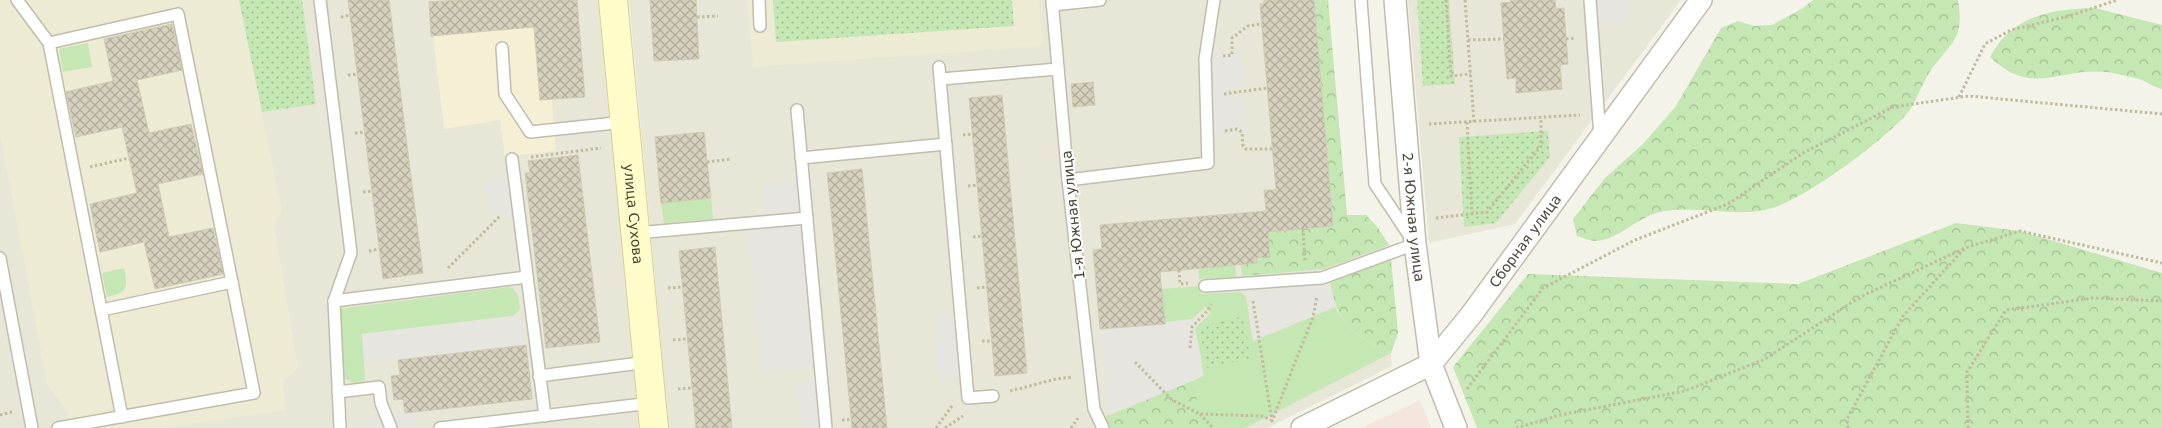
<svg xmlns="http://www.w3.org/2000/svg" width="2162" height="428" font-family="'DejaVu Sans',sans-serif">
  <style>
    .residential { fill: #e8e6d7 }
    .commercial { fill: #f5efd5 }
    .education { fill: #edebd3 }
    .medical { fill: #f4e5dd }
    .grass { fill: #c4e7b3 }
    .forest { fill: url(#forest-crowns) }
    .park { fill: url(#park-dots) }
    .parking { fill: #e6e5e0 }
    .building { fill: url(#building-cross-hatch); stroke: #d0cbb2 }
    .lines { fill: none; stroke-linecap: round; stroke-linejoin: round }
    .lane-casing { stroke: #c0bdab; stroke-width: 14 }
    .street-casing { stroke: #c0bdab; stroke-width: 24 }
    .secondary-casing { stroke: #d3d099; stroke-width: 30 }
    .path { stroke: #c1bc9d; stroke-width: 3; stroke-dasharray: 2.5 2.5; stroke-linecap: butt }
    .lane { stroke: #fff; stroke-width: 11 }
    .street { stroke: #fff; stroke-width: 21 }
    .secondary { stroke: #fefcc9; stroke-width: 28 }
    .labels { text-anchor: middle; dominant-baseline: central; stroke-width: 4; stroke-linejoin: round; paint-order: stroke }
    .street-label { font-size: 14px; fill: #484537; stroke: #fff }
  </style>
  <defs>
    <pattern id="forest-crowns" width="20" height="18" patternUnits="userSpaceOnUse" patternTransform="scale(1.25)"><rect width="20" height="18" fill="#c4e7b3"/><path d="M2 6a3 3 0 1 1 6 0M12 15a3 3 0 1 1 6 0" fill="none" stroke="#a1bd92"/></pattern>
    <pattern id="park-dots" width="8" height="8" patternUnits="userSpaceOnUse" patternTransform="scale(1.25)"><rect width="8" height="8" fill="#c4e7b3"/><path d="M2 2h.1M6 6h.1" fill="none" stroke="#a1bd92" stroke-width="1.8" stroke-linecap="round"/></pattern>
    <pattern id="building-cross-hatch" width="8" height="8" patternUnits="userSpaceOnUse" patternTransform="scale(1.25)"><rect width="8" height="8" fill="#d6d1be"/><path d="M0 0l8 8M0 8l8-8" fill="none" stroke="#b0ab9b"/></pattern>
  </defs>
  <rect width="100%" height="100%" fill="#f4f3e9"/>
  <g class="residential">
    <path d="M0 0H598L639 428H0Z"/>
    <path d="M629 0H1328L1347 215H1366L1378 228 1389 245 1398 333 1391 353 1392 366 1267 428H669Z"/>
    <path d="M1408 0H1681L1515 224 1429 243Z"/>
  </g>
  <path class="commercial" d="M458 0H577L585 97 552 100 556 151 505 156 500 120 444 129 429 2Z"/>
  <g class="education">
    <path d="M0 0H239L282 211 274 224 298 368 283 381 286 410 164 428H70L67 412 47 384 0 133Z"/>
    <path d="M747 0H1039L1043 46 753 67Z"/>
  </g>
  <path class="medical" d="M1420 400 1431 428H1361Z"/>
  <g class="grass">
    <path d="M88 43 92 67 63 72 59 49Z"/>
    <path d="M711 198 713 219 664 223 661 203Z"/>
    <path d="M1218 261V267L1235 265 1236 277 1199 279 1198 263Z"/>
    <path d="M124 268C128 288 128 292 107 297L102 273Z"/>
    <path d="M1200 286 1201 294 1240 292 1246 297 1253 341 1335 307C1347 332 1366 341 1391 353L1245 428H1205L1190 410C1210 381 1201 359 1195 328L1211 313 1205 307 1192 319 1165 324 1161 289Z"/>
    <path d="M510 287C519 292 519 300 520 310L513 316 362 334 365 380 356 384 344 378 339 309Z"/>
  </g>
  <g class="forest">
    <path d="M1314 0H1328L1347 215H1366L1378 228 1389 245 1324 269 1242 276 1241 265 1257 263V258L1268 232 1333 226Z"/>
    <path d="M1813 0H1958C1965 42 1950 42 1929 73 1920 87 1915 107 1903 118 1877 145 1804 200 1769 209 1734 218 1696 204 1660 212 1637 217 1619 240 1595 241 1589 241 1582 237 1577 236L1573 219 1605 178 1643 144 1676 106 1721 28 1738 21 1754 26 1772 25 1803 8Z"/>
    <path d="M2095 8 2162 25V89C2156 88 2150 84 2144 81 2133 77 2118 74 2107 72 2058 67 2033 98 1990 57 2013 15 2051 9 2095 8Z"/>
    <path d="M1956 223 2020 231 2162 273V428H1477L1453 367 1528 274 1798 284Z"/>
    <path d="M1391 259 1398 333 1391 353C1351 333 1339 327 1330 282Z"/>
    <path d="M1204 376 1196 401 1191 410 1205 428H1110L1104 417Z"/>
  </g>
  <g class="park">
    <path d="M239 0H302L316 104 262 112Z"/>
    <path d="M773 0H1012L1014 26 776 42Z"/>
    <path d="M1417 0H1449L1455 84 1423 86Z"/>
    <path d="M1548 131 1550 157 1496 223 1464 227 1459 137Z"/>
    <path d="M1243 316 1251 358 1207 368 1199 327Z"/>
  </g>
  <g class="parking">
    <path d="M1590 0H1627L1629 21 1602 23 1592 28Z"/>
    <path d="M1240 50 1243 87 1232 89 1233 98 1244 96 1247 131 1207 137 1206 54Z"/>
    <path d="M514 176 520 216 505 218 489 211 484 180Z"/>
    <path d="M803 179 820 367 761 372 748 224 766 222 763 183Z"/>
    <path d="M1328 276 1335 307 1253 341 1245 283Z"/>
    <path d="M520 310 526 345 365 363 362 334 513 316Z"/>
    <path d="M961 313 966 378 940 380 935 315Z"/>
    <path d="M1192 319 1204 376 1110 415 1100 329Z"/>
    <path d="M821 381 826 428H801L797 383Z"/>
    <path d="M414 412 416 428H367L366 418Z"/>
  </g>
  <g class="building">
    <path d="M348 0H389L423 273 383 279Z"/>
    <path d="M458 0H577L585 97 540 100 534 27 431 36 429 2Z"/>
    <path d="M650 0H696L699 59 654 61Z"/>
    <path d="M1264 0H1314L1333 226 1268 232 1270 257 1256 258 1257 263 1160 272 1165 324 1100 329 1093 250 1102 249 1100 225 1266 211 1264 190H1276L1260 4H1264Z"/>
    <path d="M1510 0H1555L1556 9 1564 8 1568 64 1560 65 1562 89 1516 93V78L1507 79 1501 3 1511 2Z"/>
    <path d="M172 24 182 70 137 80 149 133 191 124 203 174 158 184 169 237 213 228 223 274 155 289 144 242 100 252 90 204 137 193 122 127 76 137 66 92 113 81 104 39Z"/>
    <path d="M1093 82 1095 105 1073 107 1071 84Z"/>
    <path d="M1002 95 1027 373 995 376 969 98Z"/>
    <path d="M704 132 711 198 661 203 655 137Z"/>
    <path d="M578 155 600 342 546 348 525 173H530L528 161Z"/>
    <path d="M862 169 887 428H852L831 210 827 173Z"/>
    <path d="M715 247 732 428H696L679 251Z"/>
    <path d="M526 345 532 399 405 413 403 399 394 400 391 376 400 375 398 360Z"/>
  </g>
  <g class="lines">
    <defs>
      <g id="lane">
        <path d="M17 0 49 43"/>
        <path d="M320 0 351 253 334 301 340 428"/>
        <path d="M759 0 760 26"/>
        <path d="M1052 0 1068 180 1094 409 1103 428"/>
        <path d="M1590 0 1600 136"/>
        <path d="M1052 5 1100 0"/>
        <path d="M502 48 505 94 530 132 625 122"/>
        <path d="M939 67 968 398 993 396"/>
        <path d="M941 79 1058 69"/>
        <path d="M797 110 826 428"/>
        <path d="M801 158 946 144"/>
        <path d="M512 159 545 416"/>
        <path d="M1068 180 1208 163 1205 59 1214 0"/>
        <path d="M636 233 807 218"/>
        <path d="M0 258 32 428"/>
        <path d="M1205 286 1322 278 1415 244 1375 184 1361 0"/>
        <path d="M334 301 527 277"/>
        <path d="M539 376 648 362"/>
        <path d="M338 392 379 387 381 403 391 428"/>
        <path d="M122 417 49 43 178 14 232 282"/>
        <path d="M58 428 254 393 232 282 102 310"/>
        <path d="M440 428 651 403"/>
      </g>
      <g id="street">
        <path id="s1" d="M1395 0 1415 244 1431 364 1456 428"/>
        <path id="s2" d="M1302 428 1431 364 1471 315 1701 0"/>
      </g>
      <g id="secondary">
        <path id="s3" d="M613 0 654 428"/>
      </g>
    </defs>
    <use href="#lane" class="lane-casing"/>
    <use href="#street" class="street-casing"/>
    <use href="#secondary" class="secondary-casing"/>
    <g class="path">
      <path d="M1446 0 1451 76 1471 74"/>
      <path d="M1465 0 1474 122"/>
      <path d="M341 17 350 15"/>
      <path d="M697 17 718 16"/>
      <path d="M1566 39 1576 38"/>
      <path d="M1468 40 1504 39"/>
      <path d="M1223 56 1232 55V38L1248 26 1261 24"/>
      <path d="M348 75 357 74"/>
      <path d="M1224 94 1267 88"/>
      <path d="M1959 97 1985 44 2011 30 2069 16 2117 0"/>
      <path d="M1467 122 1472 214"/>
      <path d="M1429 124 1580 115"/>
      <path d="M1225 131 1237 129 1242 132 1243 146 1246 149H1273"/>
      <path d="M355 133 365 132"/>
      <path d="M963 135 972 134"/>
      <path d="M531 157 601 148"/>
      <path d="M707 162 731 159"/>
      <path d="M90 167 129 158"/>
      <path d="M968 186 977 185"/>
      <path d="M363 192 372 191"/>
      <path d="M1436 218 1487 212 1541 146V118"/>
      <path d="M1303 228 1305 261"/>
      <path d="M973 237 982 236"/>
      <path d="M369 251 379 249"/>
      <path d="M448 268 500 216"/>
      <path d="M1179 270 1180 284 1188 283"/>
      <path d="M668 288 682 287"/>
      <path d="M977 288 987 287"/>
      <path d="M1253 301 1272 421 1313 317 1317 296"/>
      <path d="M673 340 687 339"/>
      <path d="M982 341H992"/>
      <path d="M1190 348 1192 327 1208 310 1211 304"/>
      <path d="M1135 362 1172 400 1200 414 1262 416 1271 420"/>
      <path d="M678 389 692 388"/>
      <path d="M1467 389 1543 288 1635 240 1728 204 1803 153 1893 107 1969 96 2162 114"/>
      <path d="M1010 391 1056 379 1072 377"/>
      <path d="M1200 414 1213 428"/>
      <path d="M0 415 12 412"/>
      <path d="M842 420 852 419"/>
      <path d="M936 428 952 406"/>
      <path d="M945 428 963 416"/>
      <path d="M1071 428 1078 418"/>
      <path d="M1516 428 1560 415 1685 391 1765 359 1860 297 1965 248 2020 231 2162 263"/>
      <path d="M1848 428 1847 419 1903 316 1964 249"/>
      <path d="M1968 428 1967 372 2006 310 2093 298 2162 301"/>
    </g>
    <use href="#lane" class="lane"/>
    <use href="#street" class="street"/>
    <use href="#secondary" class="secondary"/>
  </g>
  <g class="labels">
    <g class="street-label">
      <text stroke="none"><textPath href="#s3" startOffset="215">улица Сухова</textPath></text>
      <text transform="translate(1073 215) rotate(-96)">1-я Южная улица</text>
      <text stroke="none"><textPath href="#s1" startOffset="218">2-я Южная улица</textPath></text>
      <text stroke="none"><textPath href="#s2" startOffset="299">Сборная улица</textPath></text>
    </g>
  </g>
</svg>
